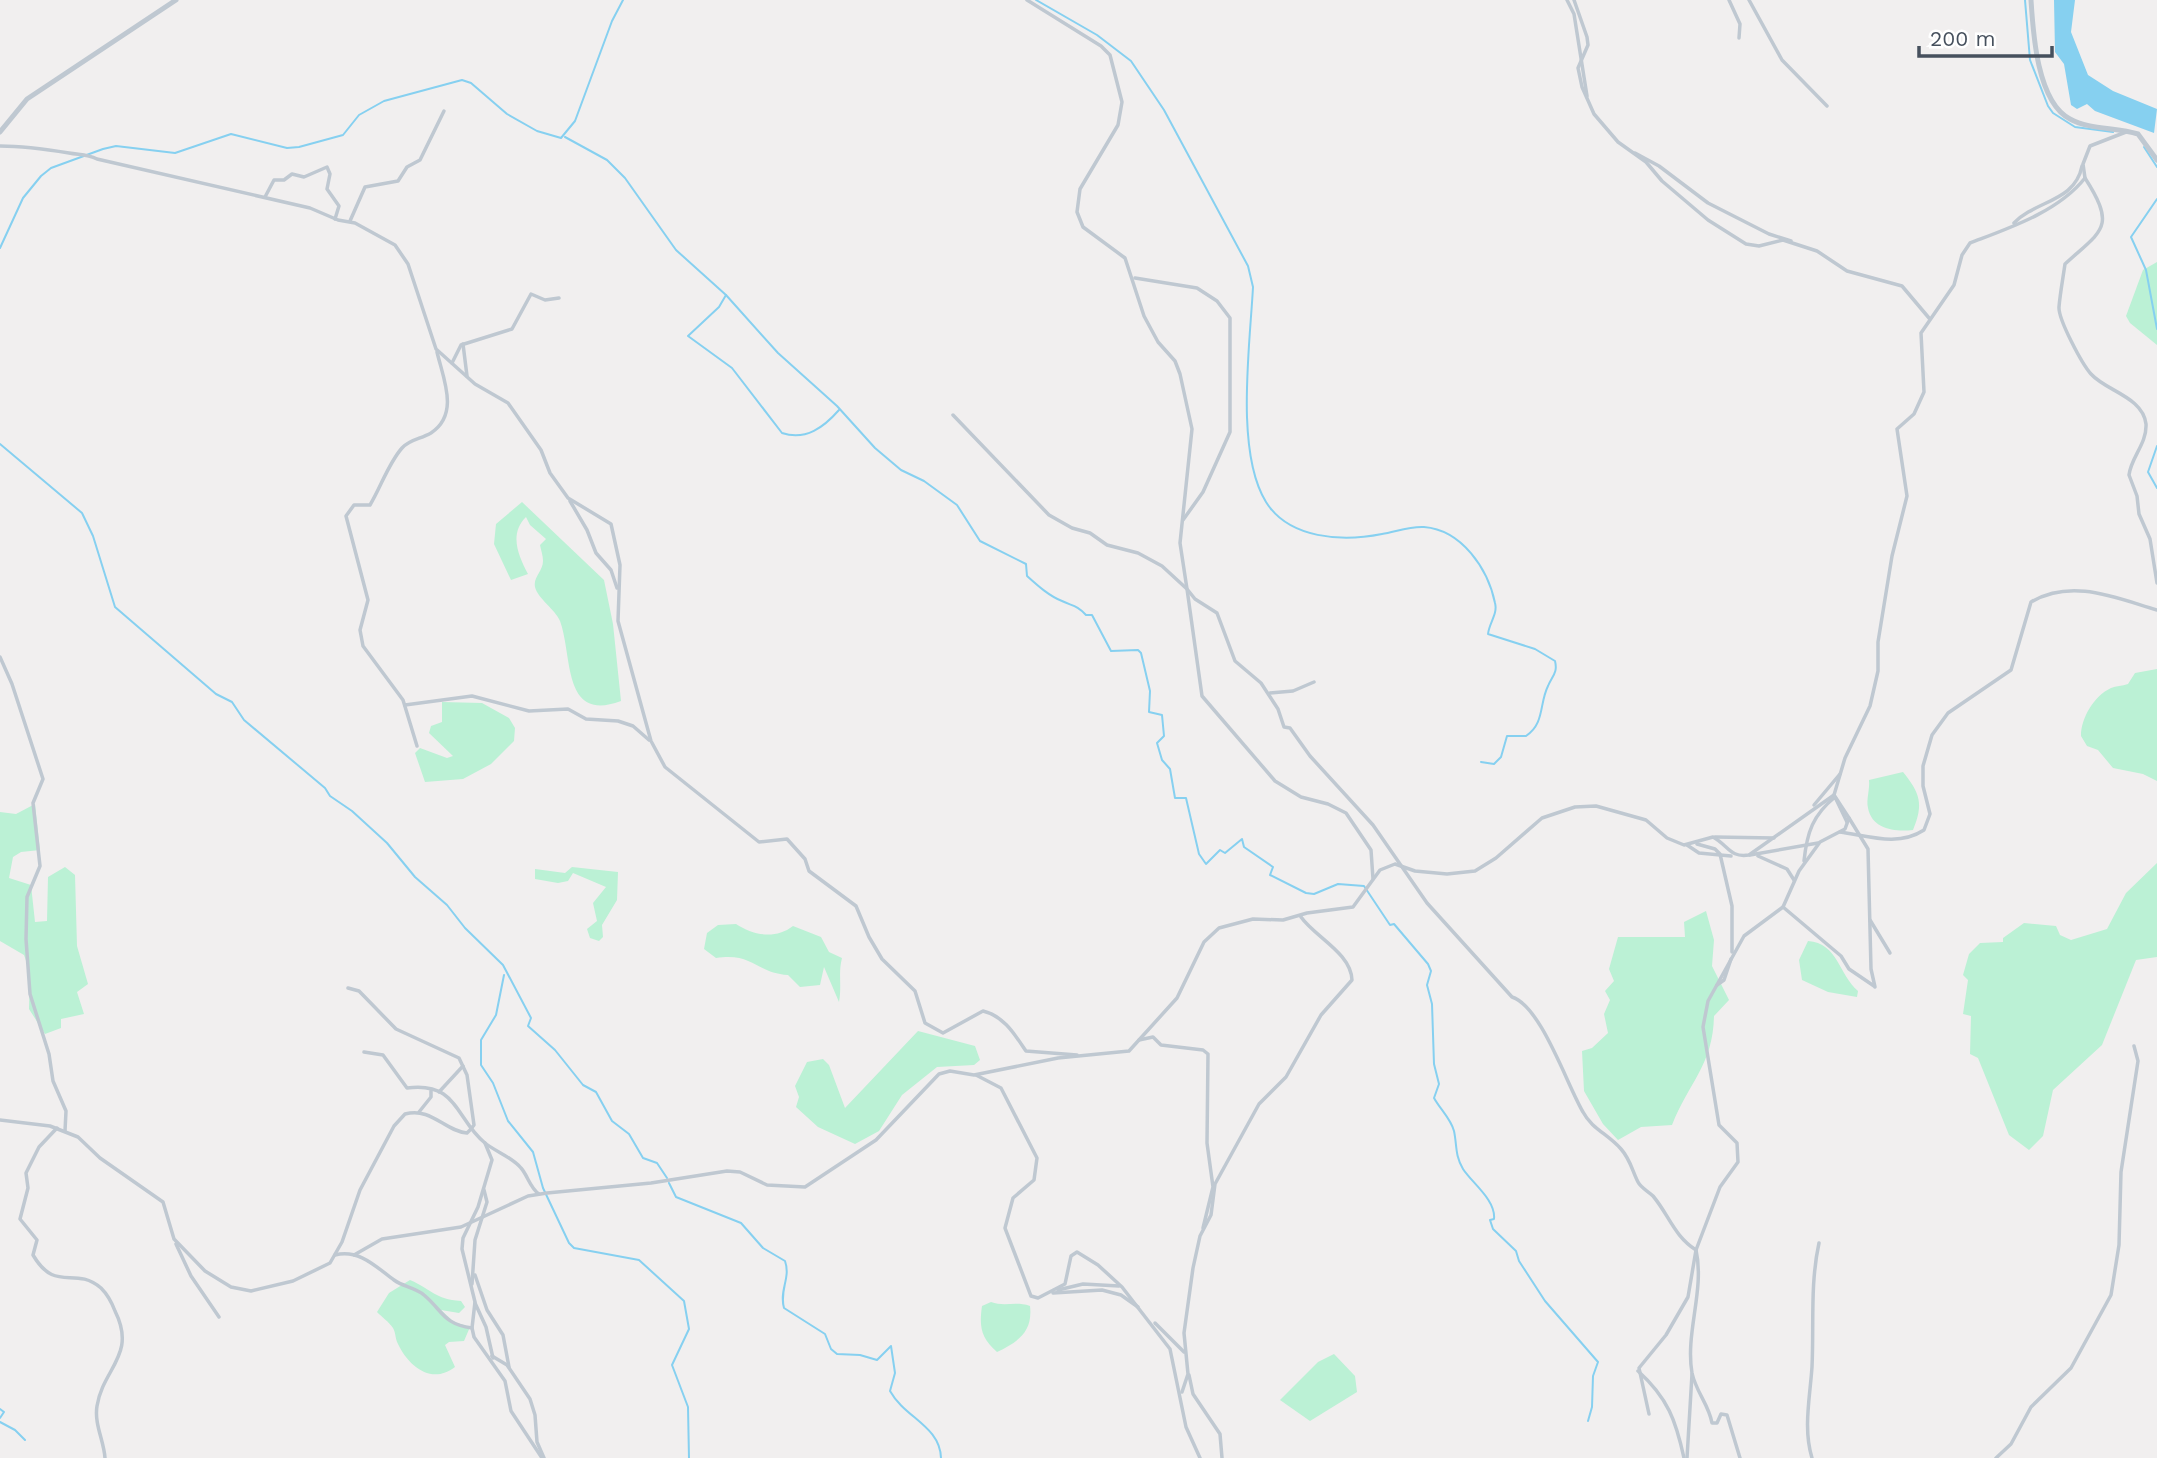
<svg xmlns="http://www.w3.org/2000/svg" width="2157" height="1458" font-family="'Work Sans',sans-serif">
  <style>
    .green { fill: #bbf1d5 }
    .water { fill: #86d0f0 }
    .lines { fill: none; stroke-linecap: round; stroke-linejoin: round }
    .stream { stroke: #86d0f0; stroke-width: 2 }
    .minor { stroke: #bfc8d1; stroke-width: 3.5 }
    .tertiary { stroke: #bfc8d1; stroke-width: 5 }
  </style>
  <rect width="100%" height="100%" fill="#f1efef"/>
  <g class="green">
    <path d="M2157 262V345L2130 323 2126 316 2143 270Z"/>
    <path d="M522 502 604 580 613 624 621 701C562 723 573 657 560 621 555 609 538 599 535 587 533 577 543 571 543 561 543 556 541 550 540 545L546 539 530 525 526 517C509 534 518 555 528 574L511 580 494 544 496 524Z"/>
    <path d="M2157 669V781L2143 774 2113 768 2098 750 2087 746 2081 736C2081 718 2094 696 2111 688 2116 686 2122 686 2128 684L2135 673Z"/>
    <path d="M442 702 482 703 509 718 515 728 514 741 491 764 463 779 425 782 415 753 420 748 447 758 453 756 429 733 431 726 442 722Z"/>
    <path d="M1903 772C1920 793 1924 804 1913 830 1894 832 1872 829 1868 808 1866 800 1870 789 1869 780Z"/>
    <path d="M35 804 40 850 21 852 13 857 9 878 31 885 35 922 47 921 48 877 65 867 75 875 77 946 88 984 77 992 84 1014 61 1019V1028L45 1034 29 1009 30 972 24 955 0 941V812L16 814Z"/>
    <path d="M2157 863V957L2136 960 2102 1045 2053 1090 2043 1136 2029 1150 2009 1135 1978 1058 1970 1054 1971 1016 1963 1014 1968 980 1963 975 1969 954 1980 943 2003 942V938L2024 923 2056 926 2060 935 2071 940 2107 929 2126 893Z"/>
    <path d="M572 867 618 872 617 900 602 925 603 937 599 941 590 938 587 929 597 921 593 903 606 887 573 873 568 881 558 883 535 879V869L565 873Z"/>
    <path d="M1706 911 1714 940 1712 966 1729 1000 1714 1016C1713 1065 1689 1082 1672 1125L1641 1127 1618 1140 1603 1124 1584 1091 1582 1051 1592 1048 1608 1033 1604 1014 1610 1000 1605 991 1614 981 1609 969 1618 937H1685L1684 922Z"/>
    <path d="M736 924C753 935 775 940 793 926L821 937 829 952 842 958C838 973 842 986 839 1002L824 967 820 985 800 987 788 975C756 973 753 952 716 958L704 949 707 933 718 925Z"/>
    <path d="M1808 941C1838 943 1839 975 1858 991L1857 997 1828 992 1802 980 1799 960Z"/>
    <path d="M918 1031 975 1046 980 1060 974 1065 937 1067 902 1095 879 1131 855 1144 818 1127 796 1107 799 1097 795 1086 807 1062 823 1059 829 1065 845 1108Z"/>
    <path d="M410 1280C433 1290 434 1299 461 1301L465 1307 459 1313 441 1310 454 1322 470 1327 464 1341 449 1342 445 1345 455 1367C432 1385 409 1367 398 1344 395 1339 396 1333 393 1328 389 1322 382 1317 377 1312L389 1293Z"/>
    <path d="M991 1302C1004 1307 1016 1301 1030 1306 1033 1332 1018 1342 997 1352 981 1338 979 1327 982 1306Z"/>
    <path d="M1334 1354 1355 1376 1357 1392 1310 1421 1280 1400 1318 1362Z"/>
  </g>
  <path class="water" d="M2054 0H2075L2071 32 2088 75 2113 91 2157 109 2154 133 2095 111 2087 104 2077 109 2071 105 2064 64 2055 52Z"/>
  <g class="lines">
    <g class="stream">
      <path d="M1036 0 1097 35 1131 61 1164 110 1248 266 1253 287C1250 345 1235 452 1266 502 1289 539 1342 542 1382 534 1395 532 1410 526 1424 527 1462 530 1488 569 1495 603 1498 614 1489 623 1488 634L1535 649 1555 661C1558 673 1552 676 1548 686 1539 704 1545 723 1526 736H1507L1501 757 1494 764 1481 762"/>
      <path d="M2025 0 2030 60 2048 106 2053 113 2075 127 2113 132"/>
      <path d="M565 137 607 160 625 178 676 250 726 295 778 353 837 406 875 448 901 470 924 481 957 505 980 541 1026 564 1027 576C1037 585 1049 596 1062 601 1072 606 1077 605 1086 615H1092L1111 651 1138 650 1141 653 1150 691 1149 712 1162 715 1164 736 1157 743 1162 760 1170 769 1175 798H1186L1199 854 1206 864 1220 850 1225 853 1242 839 1244 847 1273 867 1270 875 1306 893 1314 894 1338 884 1364 886 1390 925 1394 924 1428 964 1431 971 1427 985 1432 1004 1434 1064 1439 1084 1434 1098C1440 1109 1451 1119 1454 1131 1457 1145 1455 1156 1463 1169 1472 1183 1496 1200 1494 1219L1490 1220 1493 1229 1516 1251 1519 1261 1545 1301 1598 1362 1593 1376 1592 1407 1588 1421"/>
      <path d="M2144 147 2157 167"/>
      <path d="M2157 199 2131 237 2146 270 2157 329"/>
      <path d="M0 248 23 198 41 176 51 168 103 149 116 146 175 153 231 134 287 148 299 147 343 135 359 115 384 101 462 80 471 83 507 114 537 131 561 138 575 121 612 21 623 0"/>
      <path d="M726 295 719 307 688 336 732 368 782 433C806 441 824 427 839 410"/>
      <path d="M0 444 82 513 93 536 115 607 216 694 232 702 244 720 325 788 330 796 352 811 387 843 415 877 447 905 465 928 503 965 531 1018 528 1026 555 1050 583 1085 596 1092 612 1121 629 1134 643 1158 657 1163 667 1178"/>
      <path d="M2157 446 2148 472 2157 488"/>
      <path d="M504 975 496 1015 481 1040V1065L493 1083 508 1121 533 1152 543 1188 569 1243 574 1248 639 1260 684 1301 689 1329 672 1365 688 1407 689 1458"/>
      <path d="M669 1183 676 1197 741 1223 763 1248 785 1261C791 1278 779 1290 784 1308L825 1334 831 1349 837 1354 860 1355 877 1360 891 1346 895 1373 890 1391C905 1418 940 1426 941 1458"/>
      <path d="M0 1409 4 1412 0 1418"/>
      <path d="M0 1422 15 1430 25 1440"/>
    </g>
    <g class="minor">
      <path d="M1027 0 1101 46 1110 55 1122 102 1118 125 1080 189 1077 212 1083 227 1125 258 1144 316 1158 342 1175 361 1180 374 1192 429 1180 543 1187 589 1195 599 1217 613 1235 661 1261 683 1278 709 1284 727 1290 728 1310 756 1373 825 1427 903 1512 997C1541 1006 1567 1085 1583 1112 1592 1129 1608 1134 1621 1149 1630 1159 1632 1170 1638 1182 1641 1188 1648 1191 1653 1196 1669 1215 1674 1236 1696 1250 1705 1290 1685 1333 1692 1373 1696 1392 1709 1405 1712 1423H1717L1721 1414 1727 1415 1740 1458"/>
      <path d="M1567 0 1574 14 1587 96"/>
      <path d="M1574 0 1587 37 1588 45 1578 68 1582 87 1594 114 1618 142 1646 162 1662 181 1708 220 1746 244 1759 246 1783 240 1817 251 1847 271 1902 286 1929 318"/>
      <path d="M1729 0 1740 24 1739 38"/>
      <path d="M1749 0 1782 60 1827 106"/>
      <path d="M0 146C25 146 45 149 69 153 80 155 87 154 97 159L310 208 338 220 355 223 395 245 408 264 436 349 475 384 508 403 541 450 550 473 568 498 611 524 620 565 618 621 651 741 665 767 759 842 787 839 805 859 809 871 856 906 869 937 882 959 915 991 925 1023 943 1033 983 1011C1004 1016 1015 1035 1026 1051L1077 1055"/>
      <path d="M1635 153 1659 166 1708 203 1769 234 1791 241"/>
      <path d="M2085 178C2117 228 2102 230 2065 264 2063 278 2060 294 2059 307 2058 319 2082 364 2091 374 2106 391 2143 397 2146 424 2147 444 2131 457 2129 475L2137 496 2139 514 2150 539 2157 583"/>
      <path d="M265 197 274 180H284L292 174 304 177 327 167 330 174 327 189 339 206 335 219"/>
      <path d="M350 221 365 187 398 181 407 167 420 160 444 111"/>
      <path d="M2014 223C2036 200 2075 202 2082 166"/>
      <path d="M1135 278 1197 288 1217 301 1230 318V432L1203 492 1183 520"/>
      <path d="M463 344 467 376"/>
      <path d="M452 363 461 345 512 329 531 294 545 300 559 298"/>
      <path d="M953 415 1049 515 1072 528 1090 533 1107 545 1138 553 1162 566 1187 589 1202 696 1275 781 1301 797 1328 804 1346 813 1371 850 1373 879"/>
      <path d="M570 501 587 530 596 553 611 570 617 588"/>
      <path d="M0 657 12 684 43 779 33 803 40 866 27 897 26 939 30 994 49 1054 53 1081 66 1111 65 1131"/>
      <path d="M1270 693 1293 691 1314 682"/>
      <path d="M405 705 472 696 529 711 568 709 586 719 618 721 633 726 649 740"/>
      <path d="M417 746 403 700 363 646 360 630 368 600 346 516 354 505H370C381 487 388 464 402 448 410 439 421 439 431 433 460 414 443 378 437 352"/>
      <path d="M1814 805 1840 774"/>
      <path d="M1849 818 1868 849 1871 969 1875 987"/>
      <path d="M1840 832C1869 836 1898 847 1924 830L1930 814 1923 786V766L1932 735 1948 713 2011 670 2031 602C2072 578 2116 598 2157 610"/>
      <path d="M1715 837 1774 838"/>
      <path d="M1697 844 1715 849 1720 854 1732 906V952"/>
      <path d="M1687 845 1699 853 1731 856"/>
      <path d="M1750 855 1818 843"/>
      <path d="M1758 856 1787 869 1794 880"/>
      <path d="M1804 861C1807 832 1813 815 1835 797L1847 822"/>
      <path d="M1783 907 1841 956 1849 969 1874 986"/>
      <path d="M1870 920 1890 953"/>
      <path d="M1717 985 1724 980 1731 959"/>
      <path d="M348 988 359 991 396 1029 459 1058 467 1075 474 1125 471 1129"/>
      <path d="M1139 1040 1153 1037 1161 1045 1203 1050 1208 1054 1207 1143 1213 1187 1203 1228"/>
      <path d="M364 1052 383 1055 407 1088C458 1081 456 1120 485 1143 496 1152 512 1157 521 1168 528 1176 530 1188 539 1194"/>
      <path d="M976 1075 1001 1088 1037 1158 1034 1180 1013 1198 1005 1228 1031 1296 1038 1298 1065 1284 1071 1256 1077 1252 1098 1265 1122 1287 1170 1349 1186 1427 1200 1458"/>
      <path d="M439 1092 463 1066"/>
      <path d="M419 1112 431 1097V1091"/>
      <path d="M0 1120 50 1126 78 1137 100 1158 163 1202 174 1239 205 1271 231 1287 251 1291 293 1281 330 1263 342 1242 360 1190 394 1126 405 1114C432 1107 444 1131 467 1133L471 1129"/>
      <path d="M57 1128 39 1147 26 1173 28 1188 20 1219 37 1240 33 1255C56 1294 74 1265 101 1288 107 1294 112 1303 115 1311 137 1355 103 1368 97 1406 94 1424 104 1441 105 1458"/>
      <path d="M485 1143 492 1160 478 1207 463 1238 462 1249 475 1302 472 1328 474 1337 505 1381 511 1411 542 1458"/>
      <path d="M176 1244 191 1276 219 1317"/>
      <path d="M335 1255C360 1249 376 1267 394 1280 403 1287 415 1287 424 1295 443 1311 443 1324 472 1328"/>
      <path d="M354 1255 382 1239 461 1227 528 1196 547 1193 651 1183 727 1171 740 1172 767 1185 805 1187 876 1140 939 1074 950 1071 974 1075 1058 1058 1129 1051 1177 998 1204 942 1219 928 1253 919 1283 920 1307 913 1353 907 1380 870 1395 864 1415 871 1447 874 1475 871 1496 858 1542 818 1575 807 1596 806 1646 820 1667 838 1684 845 1713 837C1729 846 1730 858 1749 855L1834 795"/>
      <path d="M475 1275 487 1310 503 1335 509 1367"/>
      <path d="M472 1284 475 1240 487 1202 484 1190"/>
      <path d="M1058 1290 1083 1284 1119 1286"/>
      <path d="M1053 1293 1102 1290 1121 1295 1138 1307"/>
      <path d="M475 1303 486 1327 493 1358"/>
      <path d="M1155 1323 1184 1352"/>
      <path d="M492 1356 507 1365 530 1399 535 1415 537 1442 544 1458"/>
      <path d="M1638 1371C1668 1398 1676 1421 1684 1458"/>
      <path d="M1189 1375 1193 1394 1220 1434 1222 1458"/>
      <path d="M1182 1392 1188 1374 1184 1333 1193 1268 1200 1236 1211 1215 1215 1184 1259 1104 1286 1077 1321 1015 1352 980C1351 953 1315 937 1301 917"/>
      <path d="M1649 1414 1639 1368 1666 1335 1688 1297 1696 1250 1720 1187 1738 1162 1737 1143 1719 1125 1703 1027 1708 1001 1744 936 1783 907 1799 871 1820 842 1845 829 1849 818 1834 795 1845 758 1870 706 1878 671V642L1892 556 1907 496 1897 429 1914 414 1924 392 1921 333 1954 285 1962 255 1970 243C2009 228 2058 212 2085 178L2083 164 2090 146 2126 132"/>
      <path d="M1687 1458 1692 1374"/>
      <path d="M1812 1458C1803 1429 1810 1397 1812 1367 1814 1325 1810 1284 1819 1243"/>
      <path d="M1996 1458 2011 1444 2031 1407 2071 1368 2111 1295 2119 1245 2121 1172 2138 1061 2134 1046"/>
    </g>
    <g class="tertiary">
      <path d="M2031 0C2033 32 2037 102 2070 119 2090 130 2116 127 2138 134L2157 160"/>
      <path d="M0 132 27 99 176 0"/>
    </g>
  </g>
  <path d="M1919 46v10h133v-10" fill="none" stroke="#46505d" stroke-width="3.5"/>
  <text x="1930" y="46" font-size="21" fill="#46505d" stroke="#ffffff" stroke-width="5" paint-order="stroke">200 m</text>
</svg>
